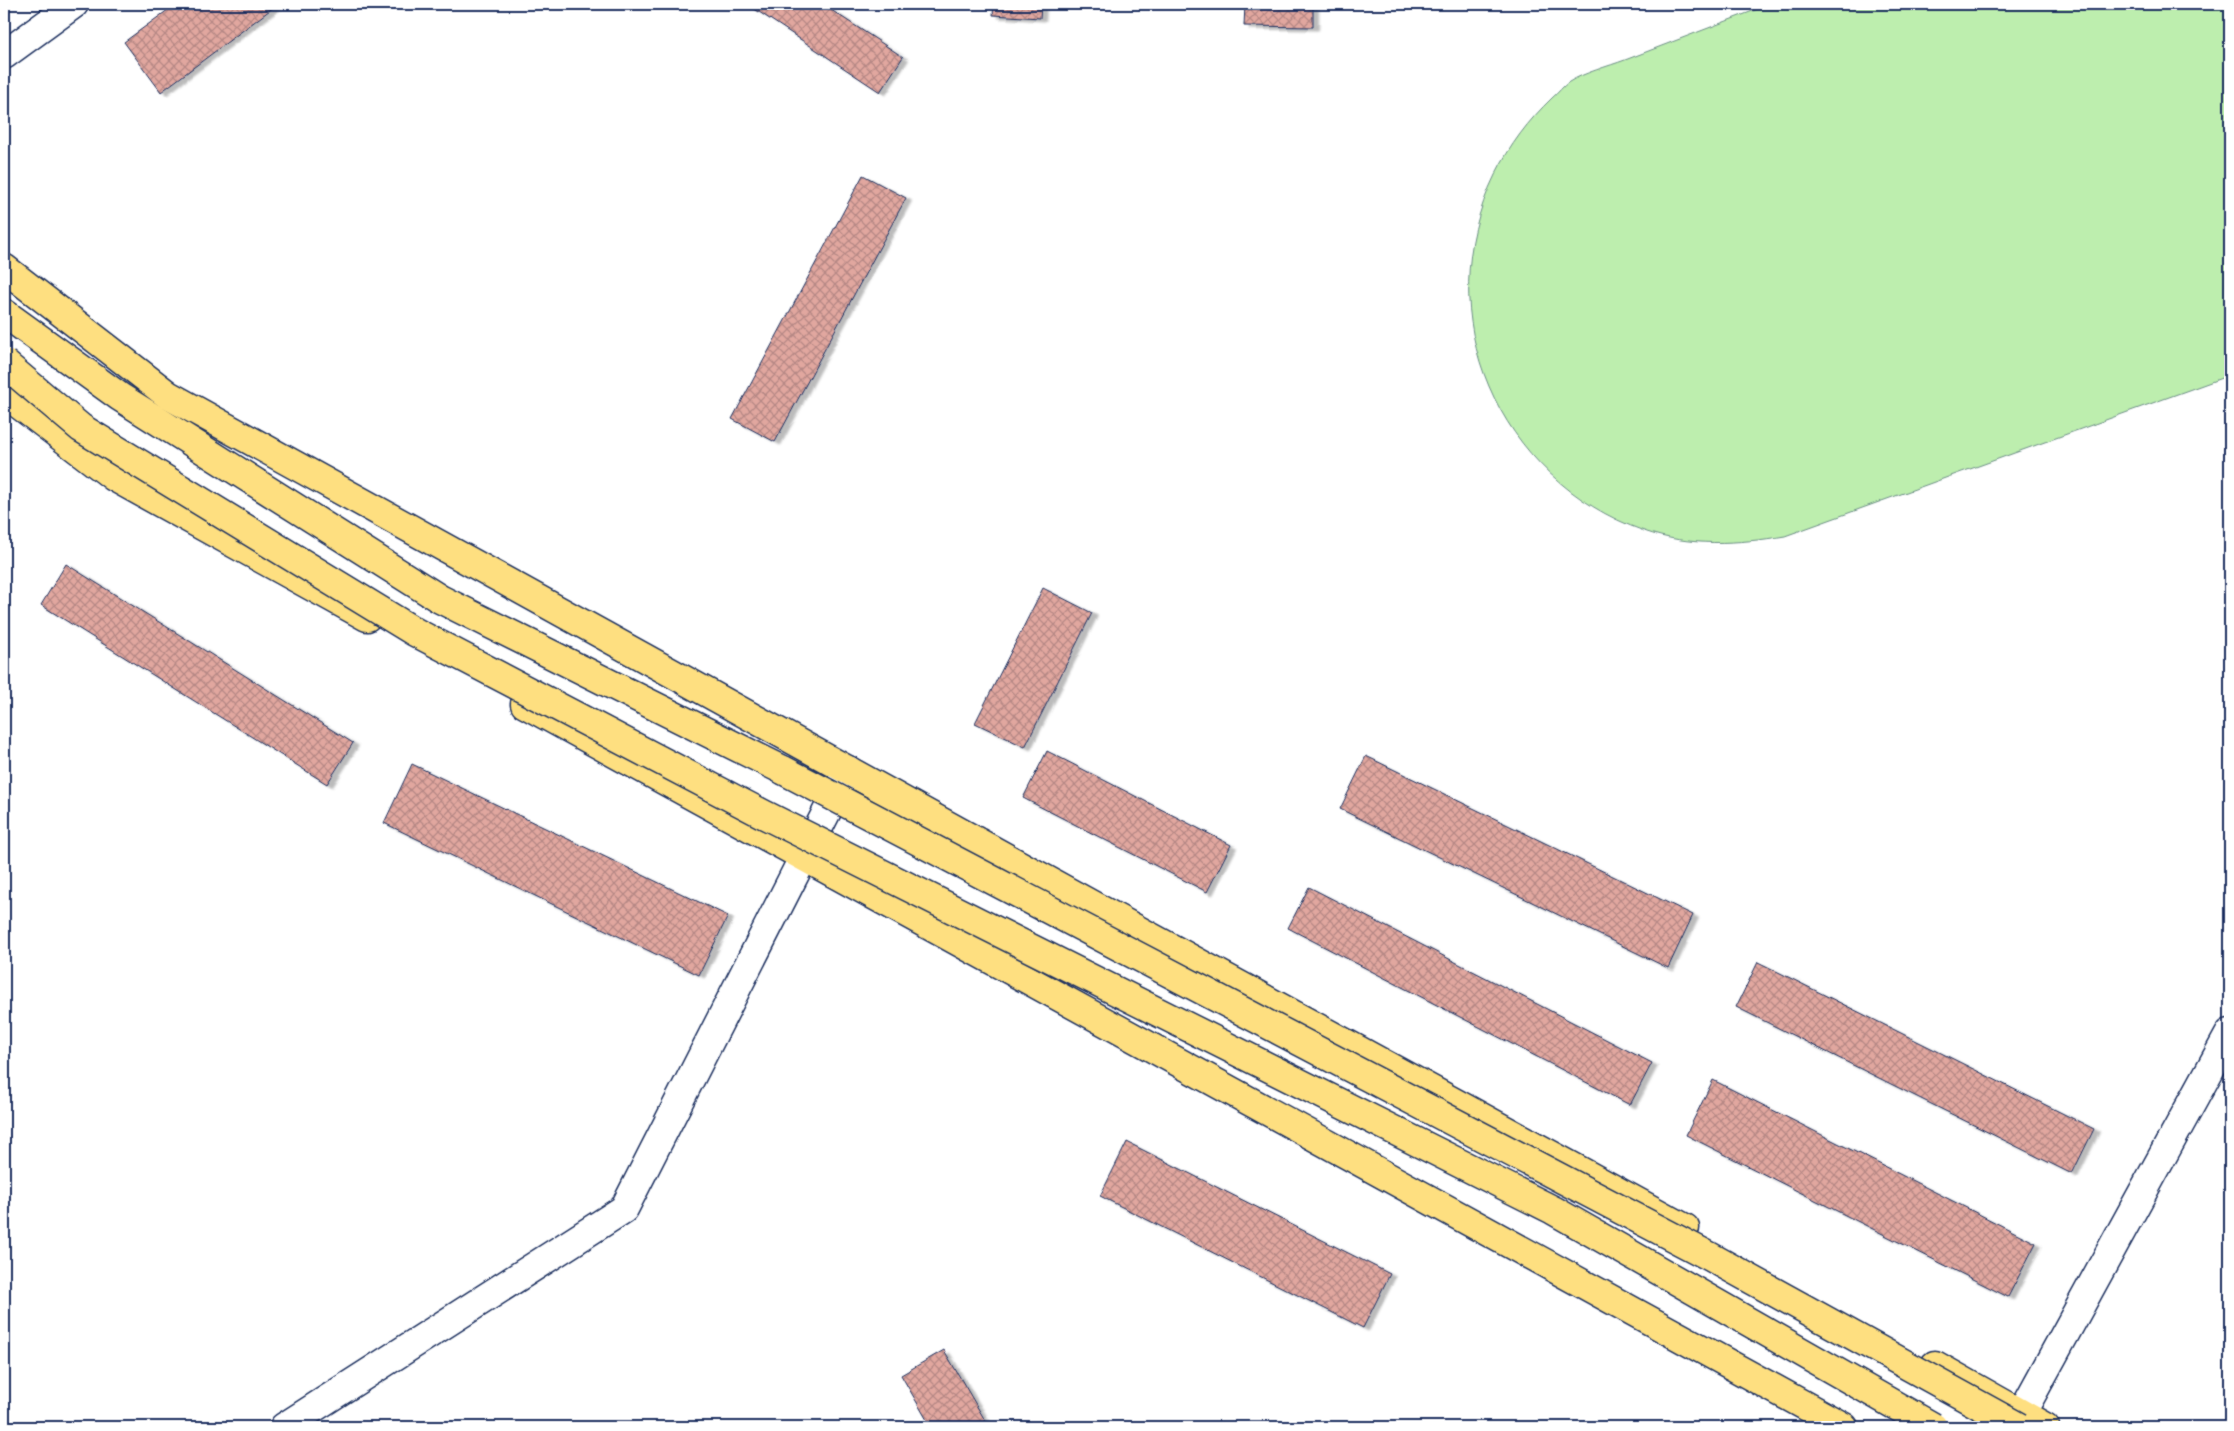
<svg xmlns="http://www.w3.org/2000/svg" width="2234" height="1431" font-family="'Comic Neue',sans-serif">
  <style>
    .green { fill: #bdeeae; stroke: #6c8e86 }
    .building { fill: url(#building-cross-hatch); stroke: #1b2f5e; filter: url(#shadow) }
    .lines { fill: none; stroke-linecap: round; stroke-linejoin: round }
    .minor-casing { stroke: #1b2f5e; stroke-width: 31 }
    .tertiary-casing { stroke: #1b2f5e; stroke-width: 31 }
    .primary-casing { stroke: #1b2f5e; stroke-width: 31 }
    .minor { stroke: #fff; stroke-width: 28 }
    .tertiary { stroke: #fff; stroke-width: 28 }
    .primary { stroke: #fedf80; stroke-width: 28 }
    .primary-bridge-casing { stroke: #1b2f5e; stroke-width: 31; stroke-linecap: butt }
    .primary-bridge { stroke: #fedf80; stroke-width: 28 }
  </style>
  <defs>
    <pattern id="building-cross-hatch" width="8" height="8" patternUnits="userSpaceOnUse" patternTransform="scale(1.25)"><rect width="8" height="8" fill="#e1a79f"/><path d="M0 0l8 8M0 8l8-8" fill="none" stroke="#b68885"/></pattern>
    <filter id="shadow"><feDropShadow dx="5.5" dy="3" stdDeviation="1" flood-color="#0004"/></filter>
  </defs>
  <rect width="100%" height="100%" fill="#fff"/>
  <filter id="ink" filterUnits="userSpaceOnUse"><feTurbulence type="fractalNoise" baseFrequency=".02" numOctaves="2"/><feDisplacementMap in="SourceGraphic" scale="10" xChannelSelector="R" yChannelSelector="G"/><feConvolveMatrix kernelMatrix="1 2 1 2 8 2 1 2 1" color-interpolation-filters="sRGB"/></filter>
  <g filter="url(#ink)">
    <path class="green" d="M1771 4H2230V375L1785 536C1738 544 1689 547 1644 531 1498 479 1426 315 1495 175 1510 145 1528 121 1552 98 1558 93 1563 86 1569 82 1583 73 1609 66 1625 60 1674 41 1722 23 1771 4Z"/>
    <g class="building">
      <path d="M176 4H278L161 92 124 42Z"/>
      <path d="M747 4H822L903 57 880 92Z"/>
      <path d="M994 4H1041L1040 18 993 15Z"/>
      <path d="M1245 4H1313V27L1244 26Z"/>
      <path d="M863 175 906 198 775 442 732 419Z"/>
      <path d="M66 564 353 743 327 784 41 605Z"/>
      <path d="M1043 588 1092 613 1025 747 975 723Z"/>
      <path d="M1047 751 1231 845 1207 892 1023 798Z"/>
      <path d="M1366 756 1693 915 1668 968 1340 809Z"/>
      <path d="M412 764 728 916 699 975 384 823Z"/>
      <path d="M1309 887 1652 1063 1630 1105 1288 928Z"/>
      <path d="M1758 962 2094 1129 2072 1174 1736 1007Z"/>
      <path d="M1713 1080 2036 1243 2008 1297 1686 1135Z"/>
      <path d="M1127 1142 1390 1274 1363 1328 1100 1196Z"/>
      <path d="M944 1350 989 1427H931L901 1375Z"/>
    </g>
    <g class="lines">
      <defs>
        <g id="minor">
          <path d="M284 1427 624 1209 848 770"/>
          <path d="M2014 1427 2230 1033"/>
        </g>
        <path id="tertiary" d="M4 55 74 4"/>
        <g id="primary">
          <path d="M4 268 168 395 1094 906 1685 1228"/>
          <path d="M4 313 120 397 440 599 783 770"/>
          <path d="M4 393 114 477 367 617"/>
          <path d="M525 704 1844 1427"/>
          <path d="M1935 1365 2045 1427"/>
        </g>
      </defs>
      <use href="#minor" class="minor-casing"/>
      <use href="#tertiary" class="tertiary-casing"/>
      <use href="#primary" class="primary-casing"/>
      <use href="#minor" class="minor"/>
      <use href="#tertiary" class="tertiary"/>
      <use href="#primary" class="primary"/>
      <defs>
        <g id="primary-bridge">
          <path d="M4 363 81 428 415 632 763 814 1553 1210 1933 1427"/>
          <path d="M783 770 1709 1256 2019 1427"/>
        </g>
      </defs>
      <use href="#primary-bridge" class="primary-bridge-casing"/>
      <use href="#primary-bridge" class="primary-bridge"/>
    </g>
  </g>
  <rect width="2234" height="1431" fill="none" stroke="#fff" stroke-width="20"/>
  <rect x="10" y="10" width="2214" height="1411" fill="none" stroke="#1b2f5e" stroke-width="2" filter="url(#ink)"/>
</svg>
